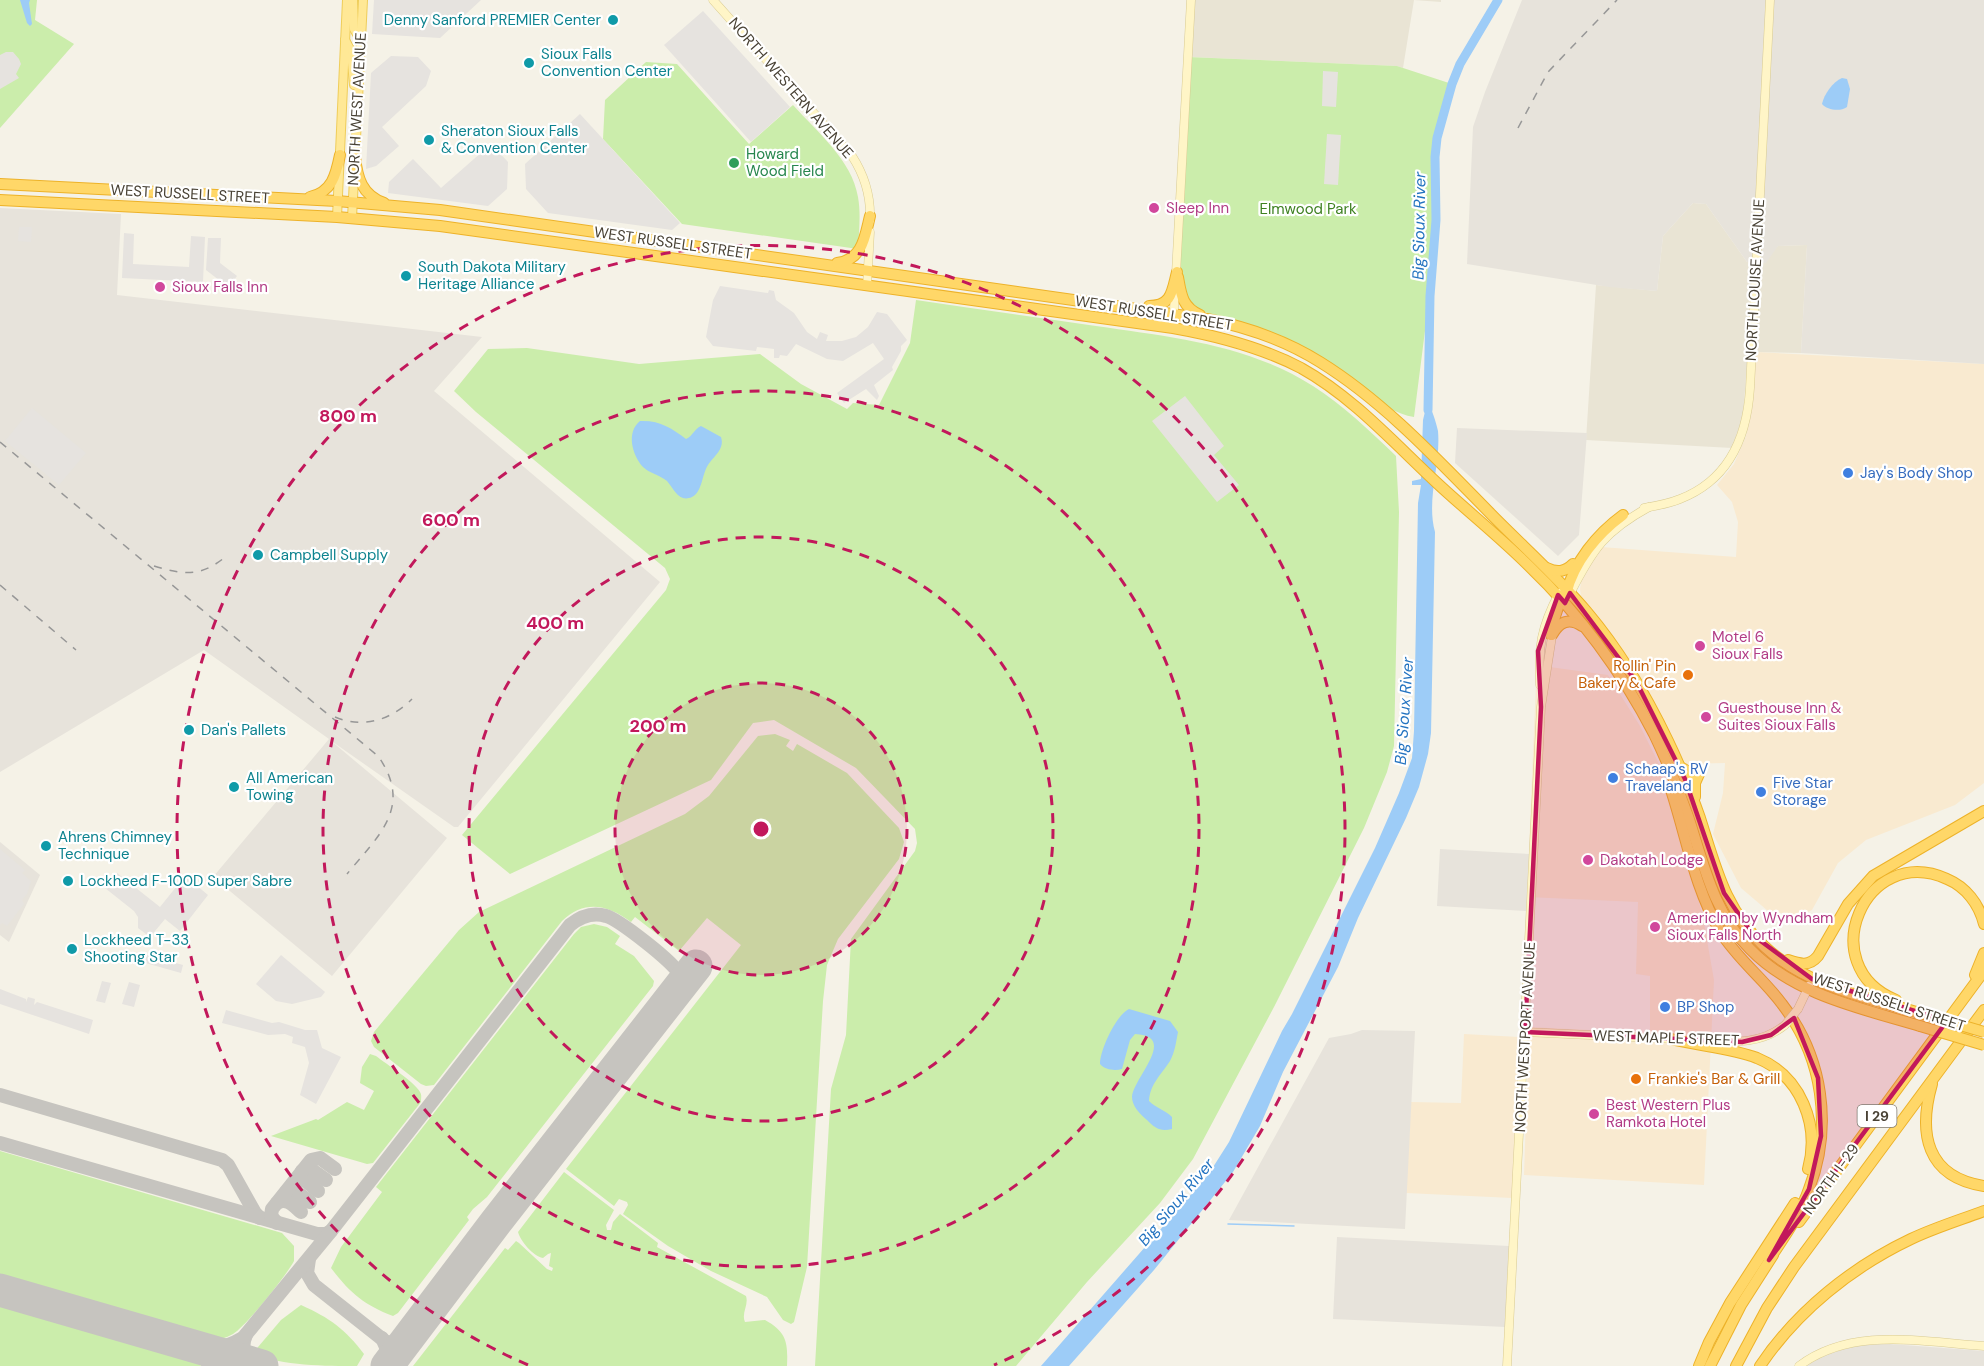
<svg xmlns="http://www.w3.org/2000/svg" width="1984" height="1366" font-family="'DM Sans',sans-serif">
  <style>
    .residential { fill: #e9e4d4 }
    .commercial { fill: #f9ead0 }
    .industrial { fill: #e7e3db }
    .green { fill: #cbedab }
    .parking { fill: #e6e3df }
    .water { fill: #9dccf7 }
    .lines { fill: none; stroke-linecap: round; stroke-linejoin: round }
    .stream { stroke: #9dccf7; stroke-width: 1.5 }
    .river { stroke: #9dccf7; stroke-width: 9 }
    .taxiway { stroke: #c6c4bf; stroke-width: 14 }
    .runway { stroke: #c6c4bf; stroke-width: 33 }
    .secondary-casing { stroke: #d9cb92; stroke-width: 9 }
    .primary-casing { stroke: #efcd5a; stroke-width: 10 }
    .highway-casing { stroke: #edb229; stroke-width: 12 }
    .secondary { stroke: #fff5c7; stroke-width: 8 }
    .primary { stroke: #ffe896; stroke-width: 8 }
    .highway { stroke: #ffd768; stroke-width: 10 }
    .rail { stroke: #979797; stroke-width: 1.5; stroke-dasharray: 8 8; stroke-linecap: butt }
    .secondary-bridge-casing { stroke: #d9cb92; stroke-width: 9; stroke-linecap: butt }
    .highway-bridge-casing { stroke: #edb229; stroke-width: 12; stroke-linecap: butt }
    .secondary-bridge { stroke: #fff5c7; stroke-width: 8 }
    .highway-bridge { stroke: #ffd768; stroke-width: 10 }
    .marked { fill: #c2185b; fill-opacity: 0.2; stroke: #c2185b; stroke-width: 4.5; stroke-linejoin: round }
    .ring { fill: none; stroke: #c2185b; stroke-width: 3; stroke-dasharray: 10 8 }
    .culture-dot { fill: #0f9aa8; stroke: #fff; stroke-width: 2 }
    .leisure-dot { fill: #2e9e5b; stroke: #fff; stroke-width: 2 }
    .hotel-dot { fill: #d1479c; stroke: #fff; stroke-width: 2 }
    .shop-dot { fill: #3f7fe0; stroke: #fff; stroke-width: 2 }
    .food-dot { fill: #e8710a; stroke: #fff; stroke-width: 2 }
    .labels { text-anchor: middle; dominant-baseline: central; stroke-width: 4.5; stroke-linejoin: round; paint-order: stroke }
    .shield { fill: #fff; stroke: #807b72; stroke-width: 1.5 }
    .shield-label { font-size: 14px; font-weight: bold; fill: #494235 }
    .culture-label { font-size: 15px; fill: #0d838f; stroke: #fff; text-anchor: start }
    .street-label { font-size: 15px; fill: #494235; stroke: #fff }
    .leisure-label { font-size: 15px; fill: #27864d; stroke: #fff; text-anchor: start }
    .hotel-label { font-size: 15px; fill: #b23c85; stroke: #fff; text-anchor: start }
    .park-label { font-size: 15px; fill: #3f8122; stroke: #fff }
    .shop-label { font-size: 15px; fill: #366cbe; stroke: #fff; text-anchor: start }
    .food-label { font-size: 15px; fill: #c56008; stroke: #fff; text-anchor: end }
    .water-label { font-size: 16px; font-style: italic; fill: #2373c0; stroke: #fff }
    .centre { fill: #c2185b; stroke: #fff; stroke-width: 3 }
    .ring-label { font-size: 18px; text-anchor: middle; font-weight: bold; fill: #c2185b; stroke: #fff; stroke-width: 4.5; stroke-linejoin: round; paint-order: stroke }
  </style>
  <rect width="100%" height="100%" fill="#f5f2e7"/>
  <g class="residential">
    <path d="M1194 0H1441V2L1414 0 1403 68 1397 66 1191 57Z"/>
    <path d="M1693 203 1706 204 1747 262 1778 246 1807 245 1801 353 1748 352 1743 416 1732 448 1586 440 1596 285 1657 291 1663 236Z"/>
  </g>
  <g class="commercial">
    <path d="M1756 352 1984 364V783L1955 805 1866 840 1838 863 1812 910 1800 916 1768 911 1741 888 1713 834 1723 793 1725 763 1686 764 1636 672 1581 596 1580 589 1581 582 1601 547 1736 557 1738 522 1732 502 1717 485 1734 464 1746 436Z"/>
    <path d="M1535 665 1608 675 1640 726 1658 762 1682 840 1703 917 1714 980 1704 1185 1524 1175 1529 1027 1650 1033V976L1636 974 1638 902 1527 897 1536 683Z"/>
    <path d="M1464 1034 1519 1037 1512 1198 1406 1193 1410 1102 1461 1103Z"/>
  </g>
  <g class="industrial">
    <path d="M1522 0H1984V364L1801 353 1807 245 1778 246 1766 263 1747 262 1706 204 1693 203 1663 236 1657 291 1609 287 1467 264 1473 127 1485 92Z"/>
    <path d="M0 208 121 214 117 295 482 337 434 391 660 582 458 827H454L330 740 447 838 332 976 213 877 329 739 204 650 0 772Z"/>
    <path d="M1457 428 1587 433 1579 535 1558 556 1455 463Z"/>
    <path d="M0 842 40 875 9 942 0 935Z"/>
    <path d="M1440 849 1529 854 1526 911 1437 906Z"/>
    <path d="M1362 1030 1415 1031 1405 1229 1229 1220 1329 1038 1351 1034Z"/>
    <path d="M1337 1237 1509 1246 1505 1327 1333 1319Z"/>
    <path d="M1890 1344 1984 1351V1366H1807L1822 1356 1858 1345Z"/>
  </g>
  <g class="green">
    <path d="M0 0H37L35 20 74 44 0 128Z"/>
    <path d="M1188 57 1397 66 1452 84 1437 138 1435 157 1436 220 1433 268 1414 417C1381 412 1338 371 1308 355 1269 333 1225 320 1184 304L1177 272Z"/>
    <path d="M646 62 677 64 749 144 793 105C817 132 852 160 858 197 861 214 859 231 858 249L682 224 603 139 605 100Z"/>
    <path d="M916 300C976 309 1036 317 1096 326 1170 337 1247 344 1313 386 1343 405 1370 431 1396 456L1399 512 1394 746 1387 772 1364 828 1274 1007 1193 1159 1160 1203 1087 1282 1016 1366H815L831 1089 846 1035 851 939 915 851 917 843 915 829 856 768 774 720 753 723 711 780 510 874 462 835 666 590 670 579 665 568 476 412 454 391 488 349 527 348 639 364 760 354 801 384 847 409 853 403 879 405 910 343Z"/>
    <path d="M775 734 790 740 786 746 793 751 797 744 847 773 899 828 904 842 899 859 838 939 827 965 823 1001 807 1267 794 1322 791 1324 783 1320 767 1297 711 1271 668 1246 623 1214 628 1205 627 1202 619 1199 614 1206 566 1169 741 945 707 918 679 951 635 917 631 922C608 905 585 899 562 921L434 1085 426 1086 421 1084 374 1047 371 1041 374 1032 459 930 479 912 685 814 709 796 758 736Z"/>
    <path d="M594 924 607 927 620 936 615 944 634 956 654 981 653 986 487 1197 473 1209 467 1217 469 1220 398 1313 393 1316C364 1305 350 1293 331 1268L341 1247 382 1192 376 1187 574 934 581 927Z"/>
    <path d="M370 1054 376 1056C386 1064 415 1082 420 1092 422 1095 421 1098 421 1102L373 1163 367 1164 271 1136 316 1119 318 1120 347 1102 364 1110 374 1091 360 1083 362 1067Z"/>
    <path d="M0 1151 282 1233 294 1246V1261C286 1276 246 1326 233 1334 223 1340 212 1341 200 1340L0 1281Z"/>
    <path d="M564 1172 614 1210 606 1225 607 1230H611L613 1222 620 1214 658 1243 657 1247 746 1296C749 1305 741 1313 745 1322L765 1320C787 1332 788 1343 787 1366H413L505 1248 508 1250 516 1241 519 1243 547 1269 552 1271 553 1268 549 1266 551 1253 548 1254 543 1258C533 1256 521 1242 518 1232Z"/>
    <path d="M0 1298 191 1354 198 1359 201 1366H0Z"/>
    <path d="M301 1305C330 1318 345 1329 364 1354L357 1366C326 1366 280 1366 253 1353L281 1320Z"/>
  </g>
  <g class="parking">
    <path d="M374 0H481L440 38 372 34Z"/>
    <path d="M703 11 790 107 751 142 664 45Z"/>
    <path d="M6 52H13L19 59 21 64 16 74 19 78 0 89V55Z"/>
    <path d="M391 56 418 57 431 71 426 86 382 127 399 146 376 166 366 169 371 73Z"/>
    <path d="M1323 71 1338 72 1336 107 1322 106Z"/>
    <path d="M580 114 680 223 672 230 548 213 526 189 525 164Z"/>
    <path d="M1327 134 1341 135 1338 185 1324 184Z"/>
    <path d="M491 144 508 162 507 189 488 206 388 193 389 182 413 159 441 188Z"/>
    <path d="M19 227H32L31 242 18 241Z"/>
    <path d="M124 233 134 234 133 264 189 267 191 236 205 237 203 282 122 278Z"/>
    <path d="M208 238H221L220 263 237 276 228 287 206 270Z"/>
    <path d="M720 286 768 293 769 290 774 291 776 300 794 313 807 332 817 339 820 332 828 335 826 341H842L856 337 868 327 877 312 887 314 907 340 901 346V351L892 367 893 370 874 385 879 396 877 400 866 389 844 403 837 393 884 359 873 343 843 361 827 359 796 344 787 356 780 355 779 358H774V349L757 347 756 351 713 346 706 337 713 300Z"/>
    <path d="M1185 396 1224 446 1214 455 1239 485 1217 502 1152 421Z"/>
    <path d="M32 408 86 453 59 485 5 441Z"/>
    <path d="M0 849 25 870 22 873 31 881 27 894 22 900 24 904 7 926 2 923 0 925Z"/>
    <path d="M117 873 160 907 185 876 208 895 180 931 165 919 150 937 138 928V917L134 911 105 888Z"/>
    <path d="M144 954 183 965 181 973 142 962Z"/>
    <path d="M281 955 325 992 321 997 292 1004 276 1001 256 984Z"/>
    <path d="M102 981 111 983 105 1003 96 1001Z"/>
    <path d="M129 982 140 985 134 1007 122 1004Z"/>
    <path d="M0 989 26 999V1002L28 997 35 999 34 1005 37 1002 93 1020 89 1034 0 1004Z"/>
    <path d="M226 1010 272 1023 279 1022 305 1030H317L322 1048 341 1057 316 1104 300 1095 309 1063 305 1047 292 1043 293 1037 285 1034 268 1035 222 1023Z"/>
  </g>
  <g class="water">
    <path d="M20 0H30L29 3 32 24 30 26 27 23Z"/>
    <path d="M1842 78 1847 79 1850 89 1847 107C1840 112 1827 110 1822 104 1824 94 1833 82 1842 78Z"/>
    <path d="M1428 399C1431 409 1436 421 1438 431 1441 465 1426 499 1435 532L1431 733 1428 754 1419 787 1406 818 1358 918 1338 967 1283 1072 1260 1126 1233 1172 1154 1270 1069 1366H1041L1208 1175 1229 1142 1282 1031 1292 1014 1375 848 1399 793 1412 758 1414 731 1418 503 1421 485H1412V481L1421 479 1423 420Z"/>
    <path d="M640 421C659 420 672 428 686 439 693 436 694 429 701 426L721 437C725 449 714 456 708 465 702 474 702 493 692 497 679 503 674 489 667 481 660 475 649 473 643 467 632 455 626 432 640 421Z"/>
    <path d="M1129 1009 1170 1021 1178 1032C1176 1042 1175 1052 1170 1061 1161 1075 1150 1084 1149 1101 1156 1108 1165 1110 1172 1117V1129C1160 1132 1155 1128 1147 1120 1140 1114 1132 1106 1132 1097 1133 1078 1179 1036 1135 1034L1130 1040 1122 1069C1115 1071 1105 1070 1100 1064 1100 1050 1116 1015 1129 1009Z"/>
  </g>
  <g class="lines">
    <path class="stream" d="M1228 1224 1294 1226"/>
    <path class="river" d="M1428 410 1430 296 1436 220 1435 157 1437 138 1452 84 1460 64 1498 0"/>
    <g class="taxiway">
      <path d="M0 1095 222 1160 228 1165 255 1213 260 1218"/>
      <path d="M0 1143 317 1234H326L331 1231"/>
      <path d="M302 1171 312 1170 326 1180"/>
      <path d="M294 1182C304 1176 310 1185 318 1191"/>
      <path d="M286 1192 295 1191 310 1202"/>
      <path d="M277 1203C287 1197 294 1206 301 1212"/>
      <path d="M277 1223 271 1216 272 1209 311 1160 320 1158 335 1169"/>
      <path d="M309 1259 307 1273 314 1285 386 1342 396 1343 408 1340"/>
      <path d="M246 1335C239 1351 247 1361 262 1366"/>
      <path d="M382 1338 389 1354 387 1366"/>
      <path d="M188 1345C208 1349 223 1350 241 1339"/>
      <path d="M193 1347 203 1353 209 1366"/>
      <path d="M220 1366 331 1231 570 925C580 917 593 912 606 916 618 919 675 963 679 974 682 979 680 983 679 988"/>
    </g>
    <g class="runway">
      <path d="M0 1290 262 1366"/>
      <path d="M387 1366 496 1222 696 966"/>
    </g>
    <defs>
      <g id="secondary">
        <path d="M713 0 852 156C865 176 871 197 870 220"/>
        <path d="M867 286 870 232"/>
        <path d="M1173 328 1191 0"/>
        <path d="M1644 508C1656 506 1668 504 1680 499 1729 480 1747 437 1750 388L1770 0"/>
        <path d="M1571 592C1593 549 1605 531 1649 507"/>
        <path d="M1540 685C1538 647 1541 627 1559 593"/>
        <path d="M1798 1009 1809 986"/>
        <path d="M1525 1032 1676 1039"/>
        <path d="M1694 1040C1727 1041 1758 1047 1785 1025"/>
        <path d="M1507 1366 1541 707 1553 630"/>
        <path d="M1799 1366C1852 1326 1922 1342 1984 1346"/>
      </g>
      <g id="primary">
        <path d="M353 0 354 29 361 41"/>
        <path d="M345 40 351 51 354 85"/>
        <path d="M337 217 347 0"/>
        <path d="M352 218 363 0"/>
      </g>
      <g id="highway">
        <path d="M355 156C357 178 362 195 384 203"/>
        <path d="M0 184 337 201 440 210 1207 319C1247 327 1285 340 1320 362 1383 401 1436 458 1488 511 1521 545 1557 576 1587 612 1620 651 1646 695 1668 741 1680 766 1691 792 1700 818 1716 868 1725 910 1765 947 1808 987 1869 998 1923 1014"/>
        <path d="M310 197C332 192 336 175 340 155"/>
        <path d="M0 200 337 217 440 226 1173 328C1218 336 1261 347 1301 368 1353 397 1394 443 1437 483 1467 511 1500 537 1529 566 1579 614 1622 672 1654 734 1667 761 1679 790 1689 819 1704 866 1714 913 1750 949 1795 995 1860 1008 1920 1026"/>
        <path d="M837 263C863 260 865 236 870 216"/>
        <path d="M1178 277C1181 294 1182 307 1200 315"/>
        <path d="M1149 306C1172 306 1172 291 1177 272"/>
        <path d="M1547 568C1557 573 1565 572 1573 564"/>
        <path d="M1566 594C1574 562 1597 534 1623 515"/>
        <path d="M1551 635 1553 623 1562 595"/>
        <path d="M1552 635C1559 622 1569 617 1582 626"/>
        <path d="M1680 767 1691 773 1699 774 1695 783V797"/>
        <path d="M1671 790C1686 836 1695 889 1720 931 1737 959 1763 978 1782 1004 1823 1057 1833 1126 1809 1189 1800 1215 1784 1237 1769 1260"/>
        <path d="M1788 960C1800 964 1809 967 1818 956L1848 904 1873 876 1984 811"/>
        <path d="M1975 975 1984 953"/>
        <path d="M1896 1000C1812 966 1865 842 1947 879 1966 887 1979 904 1984 924"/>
        <path d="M1671 1039C1699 1046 1730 1048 1757 1058 1801 1076 1820 1125 1808 1169"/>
        <path d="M1932 1084C1918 1133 1926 1177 1984 1186"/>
        <path d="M1799 1222 1984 971"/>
        <path d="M1699 1366 1709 1342 1730 1303 1795 1203"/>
        <path d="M1710 1366 1741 1305 1773 1255"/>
        <path d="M1736 1366 1767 1308 1794 1267 1984 1010"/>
        <path d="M1760 1366C1797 1311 1852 1267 1911 1239 1934 1228 1960 1220 1984 1211"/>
      </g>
    </defs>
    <use href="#secondary" class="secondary-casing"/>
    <use href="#primary" class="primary-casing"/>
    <use href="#highway" class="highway-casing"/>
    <use href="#secondary" class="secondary"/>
    <use href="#primary" class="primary"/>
    <use href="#highway" class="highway"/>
    <g class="rail">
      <path d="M1518 128 1548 72 1617 0"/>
      <path d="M0 442 378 756C414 807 378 836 347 874"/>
      <path d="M154 566C183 575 200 577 224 558"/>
      <path d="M0 585 76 650"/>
      <path d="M335 717C363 729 391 720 412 699"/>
    </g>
    <defs>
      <path id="secondary-bridge" d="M1785 1025 1798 1009"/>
      <g id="highway-bridge">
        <path d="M1923 1014 1984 1032"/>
        <path d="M1920 1026 1984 1045"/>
      </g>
    </defs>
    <use href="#secondary-bridge" class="secondary-bridge-casing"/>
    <use href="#highway-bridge" class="highway-bridge-casing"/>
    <use href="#secondary-bridge" class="secondary-bridge"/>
    <use href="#highway-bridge" class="highway-bridge"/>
  </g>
  <path class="marked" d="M1570 593 1636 681 1685 779 1724 893 1754 936 1812 979 1947 1021 1769 1260 1809 1189 1821 1136 1818 1078 1794 1018 1771 1035 1742 1042 1525 1032 1541 707 1538 651 1558 595 1565 603Z"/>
  <circle cx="761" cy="829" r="146" fill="#c2185b" fill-opacity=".12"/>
  <g class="ring">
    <circle cx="761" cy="829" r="146"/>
    <circle cx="761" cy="829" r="292"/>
    <circle cx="761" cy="829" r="438"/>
    <path d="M528 1365A584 584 0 1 1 994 1365"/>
  </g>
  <g class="culture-dot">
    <circle cx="613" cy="20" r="6"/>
    <circle cx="529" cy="63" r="6"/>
    <circle cx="429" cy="140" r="6"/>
    <circle cx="406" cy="276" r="6"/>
    <circle cx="258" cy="555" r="6"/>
    <circle cx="189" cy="730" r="6"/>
    <circle cx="234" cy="787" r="6"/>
    <circle cx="46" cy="846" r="6"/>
    <circle cx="68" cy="881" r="6"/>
    <circle cx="72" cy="949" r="6"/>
  </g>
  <circle class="leisure-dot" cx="734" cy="163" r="6"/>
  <g class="hotel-dot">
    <circle cx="1154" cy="208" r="6"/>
    <circle cx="160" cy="287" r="6"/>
    <circle cx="1700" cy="646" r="6"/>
    <circle cx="1706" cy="717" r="6"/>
    <circle cx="1588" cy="860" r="6"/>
    <circle cx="1655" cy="927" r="6"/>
    <circle cx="1594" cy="1114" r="6"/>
  </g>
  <g class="shop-dot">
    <circle cx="1848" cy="473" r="6"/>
    <circle cx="1613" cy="778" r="6"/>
    <circle cx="1761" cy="792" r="6"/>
    <circle cx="1665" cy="1007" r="6"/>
  </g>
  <g class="food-dot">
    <circle cx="1688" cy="675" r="6"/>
    <circle cx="1636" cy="1079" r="6"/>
  </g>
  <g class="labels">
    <rect class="shield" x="1857.5" y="1105" width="39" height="22" rx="4.5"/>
    <g class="shield-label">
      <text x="1877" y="1116">I 29</text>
    </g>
    <g class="culture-label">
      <text x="601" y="20" text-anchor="end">Denny Sanford PREMIER Center</text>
      <text x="541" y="54">Sioux Falls<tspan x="541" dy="17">Convention Center</tspan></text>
      <text x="441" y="131">Sheraton Sioux Falls<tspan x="441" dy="17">&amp; Convention Center</tspan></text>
      <text x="418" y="267">South Dakota Military<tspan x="418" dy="17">Heritage Alliance</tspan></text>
      <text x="270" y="555">Campbell Supply</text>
      <text x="201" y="730">Dan's Pallets</text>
      <text x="246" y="778">All American<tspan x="246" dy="17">Towing</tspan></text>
      <text x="58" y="837">Ahrens Chimney<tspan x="58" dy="17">Technique</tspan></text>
      <text x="80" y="881">Lockheed F-100D Super Sabre</text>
      <text x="84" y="940">Lockheed T-33<tspan x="84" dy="17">Shooting Star</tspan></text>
    </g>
    <g class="street-label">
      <text transform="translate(791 88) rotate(49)">NORTH WESTERN AVENUE</text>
      <text transform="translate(357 109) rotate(-87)">NORTH WEST AVENUE</text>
      <text transform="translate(190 194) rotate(3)">WEST RUSSELL STREET</text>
      <text transform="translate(673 243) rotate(8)">WEST RUSSELL STREET</text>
      <text transform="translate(1755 280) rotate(-87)">NORTH LOUISE AVENUE</text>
      <text transform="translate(1154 313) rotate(9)">WEST RUSSELL STREET</text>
      <text transform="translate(1889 1002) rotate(18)">WEST RUSSELL STREET</text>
      <text transform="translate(1525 1037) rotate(-87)">NORTH WESTPORT AVENUE</text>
      <text transform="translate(1666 1038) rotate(2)">WEST MAPLE STREET</text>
      <text transform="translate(1831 1179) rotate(-54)">NORTH I-29</text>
    </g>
    <g class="leisure-label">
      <text x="746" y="154">Howard<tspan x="746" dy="17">Wood Field</tspan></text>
    </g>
    <g class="hotel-label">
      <text x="1166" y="208">Sleep Inn</text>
      <text x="172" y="287">Sioux Falls Inn</text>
      <text x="1712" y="637">Motel 6<tspan x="1712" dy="17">Sioux Falls</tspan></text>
      <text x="1718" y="708">Guesthouse Inn &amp;<tspan x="1718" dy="17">Suites Sioux Falls</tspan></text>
      <text x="1600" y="860">Dakotah Lodge</text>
      <text x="1667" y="918">AmericInn by Wyndham<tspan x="1667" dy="17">Sioux Falls North</tspan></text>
      <text x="1606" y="1105">Best Western Plus<tspan x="1606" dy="17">Ramkota Hotel</tspan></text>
    </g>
    <g class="park-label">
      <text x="1308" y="209">Elmwood Park</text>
    </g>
    <g class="shop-label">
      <text x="1860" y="473">Jay's Body Shop</text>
      <text x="1625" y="769">Schaap's RV<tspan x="1625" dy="17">Traveland</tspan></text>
      <text x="1773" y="783">Five Star<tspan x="1773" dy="17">Storage</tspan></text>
      <text x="1677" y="1007">BP Shop</text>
    </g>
    <g class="food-label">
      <text x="1676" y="666">Rollin' Pin<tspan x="1676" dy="17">Bakery &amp; Cafe</tspan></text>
      <text x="1648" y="1079" text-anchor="start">Frankie's Bar &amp; Grill</text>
    </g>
    <g class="water-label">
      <text transform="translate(1419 226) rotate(-89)">Big Sioux River</text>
      <text transform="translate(1404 711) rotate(-86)">Big Sioux River</text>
      <text transform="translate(1176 1202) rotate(-50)">Big Sioux River</text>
    </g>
  </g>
  <circle cx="761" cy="829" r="9" class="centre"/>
  <g class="ring-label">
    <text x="348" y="422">800 m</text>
    <text x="451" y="526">600 m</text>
    <text x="555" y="629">400 m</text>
    <text x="658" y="732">200 m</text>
  </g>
</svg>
